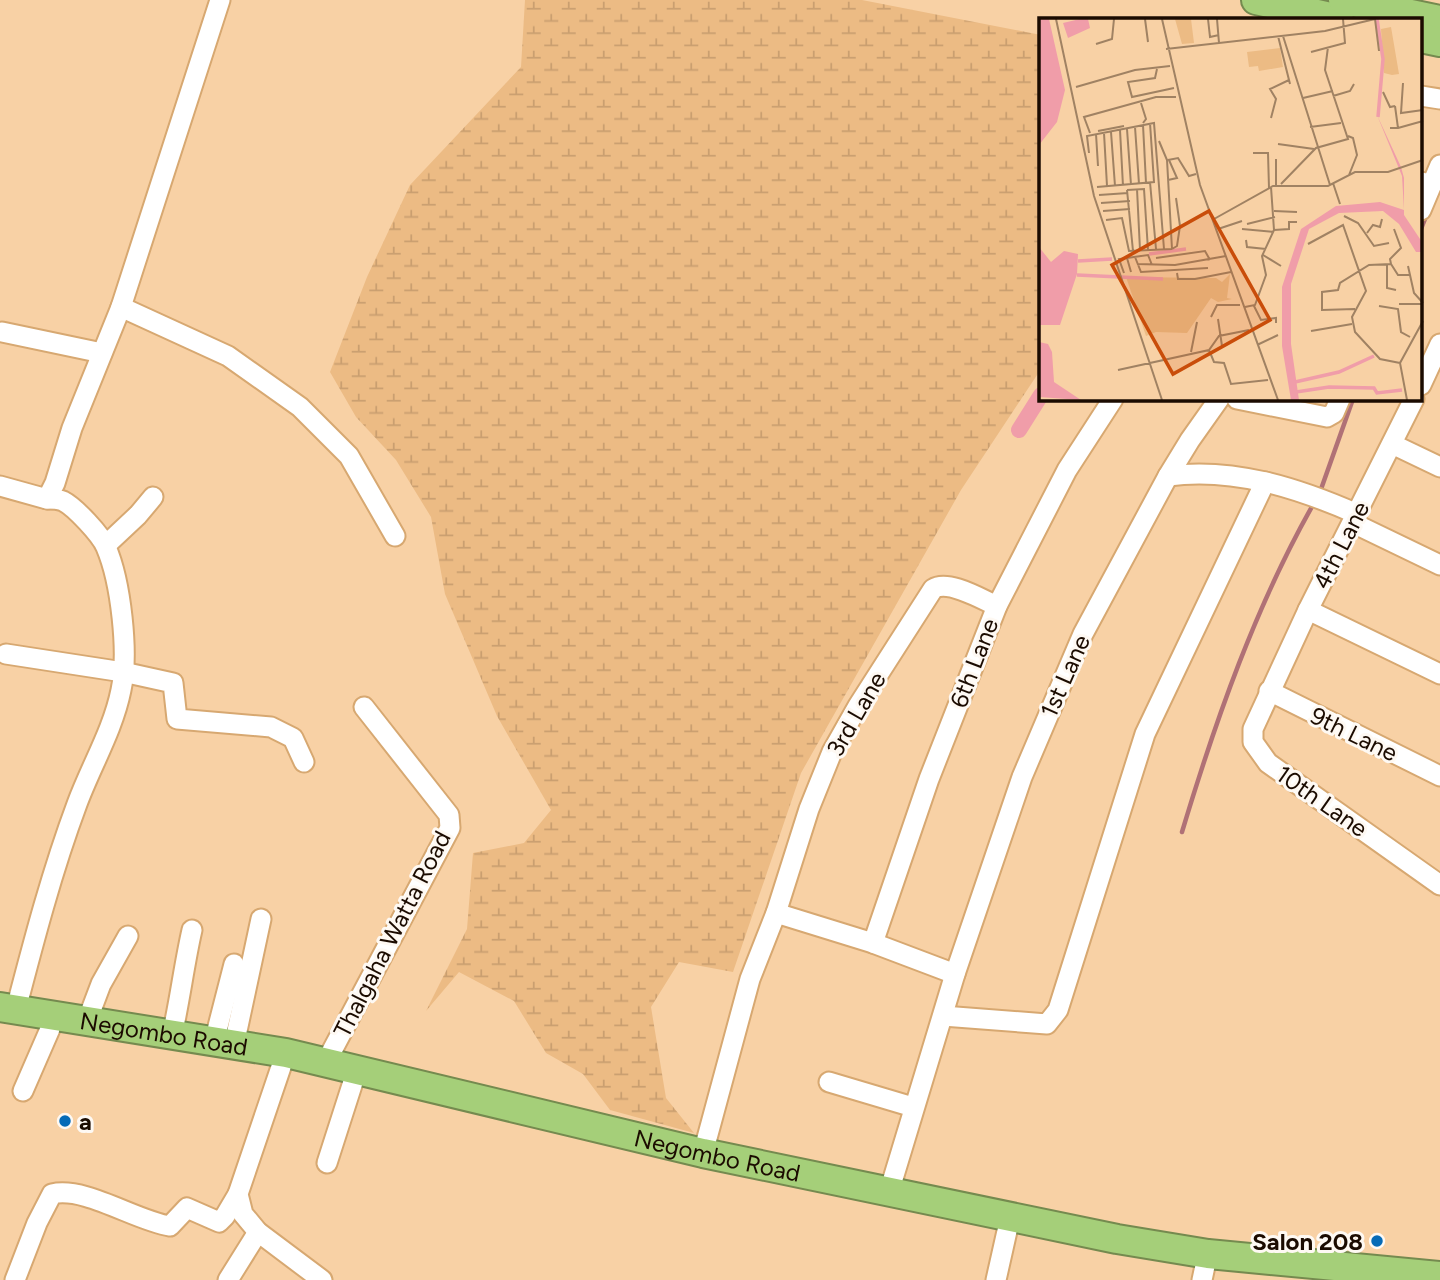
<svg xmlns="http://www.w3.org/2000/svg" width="1440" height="1280" font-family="Figtree,sans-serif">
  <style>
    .wetland { fill: url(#wetland-marsh) }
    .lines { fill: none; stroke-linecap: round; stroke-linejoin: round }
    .stream { stroke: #b07176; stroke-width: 4.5 }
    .canal { stroke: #f09da9; stroke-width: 16 }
    .minor-casing { stroke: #d7a871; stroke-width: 23 }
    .highway-casing { stroke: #758a4f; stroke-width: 32 }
    .minor { stroke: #fff; stroke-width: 19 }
    .highway { stroke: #a5cf79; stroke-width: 28 }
    .poi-dot { fill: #066bb7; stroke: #fef9f3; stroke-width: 2.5 }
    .labels { text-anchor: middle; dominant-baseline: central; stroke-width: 6; stroke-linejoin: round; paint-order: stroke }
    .street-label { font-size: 24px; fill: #1b0b00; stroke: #fef9f3 }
    .poi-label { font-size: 24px; font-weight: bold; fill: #1b0b00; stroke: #fef9f3; text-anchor: start }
    .inset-river { fill: none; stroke: #f09da9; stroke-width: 3.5 }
    .inset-road { fill: none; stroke: #a08263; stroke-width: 2 }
    .view { fill: #c94d0a; fill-opacity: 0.15; stroke: #c94d0a; stroke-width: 3.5 }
    .inset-edge { fill: none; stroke: #1b0b00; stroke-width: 3.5 }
  </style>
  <defs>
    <pattern id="wetland-marsh" width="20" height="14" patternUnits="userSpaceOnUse" patternTransform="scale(1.75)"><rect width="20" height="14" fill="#ecbb84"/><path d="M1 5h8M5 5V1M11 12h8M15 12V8" fill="none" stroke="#ca9f70"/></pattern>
  </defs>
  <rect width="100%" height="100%" fill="#f8d1a5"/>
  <path class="wetland" d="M525 0H862L1041 35V369L961 490 801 773 733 972 679 962 651 1007 666 1098 694 1133 610 1110 583 1074 546 1053 514 1001 459 972 426 1011 467 929 473 853 524 843 551 810 497 716 445 594 431 517 396 460 356 417 330 372 367 277 410 185 521 67Z"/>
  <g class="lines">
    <g class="stream">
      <path d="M1421 229 1427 214"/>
      <path d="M1320 492 1353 399"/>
      <path d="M1182 832C1216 719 1256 605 1314 503"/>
    </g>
    <path class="canal" d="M1019 430 1041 395"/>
    <defs>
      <g id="minor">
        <path d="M1421 96 1440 99"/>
        <path d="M1421 182 1432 184 1440 165"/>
        <path d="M1421 210 1432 184"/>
        <path d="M121 307 228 356 300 407 349 456 395 536"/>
        <path d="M2 332 102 353"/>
        <path d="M1421 385 1440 344"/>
        <path d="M1237 399 1327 417 1334 413 1340 399"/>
        <path d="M1414 399 1308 610 1253 729V742L1268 763 1440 885"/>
        <path d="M1392 444 1440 467"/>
        <path d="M1168 476C1233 467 1298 488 1357 514"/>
        <path d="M0 486 47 499"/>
        <path d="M1353 523 1440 565"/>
        <path d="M106 545 138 515 153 497"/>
        <path d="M1308 610 1440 674"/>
        <path d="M6 654 123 672 173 683 177 719 271 727 293 738 304 762"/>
        <path d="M1269 691 1440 776"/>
        <path d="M776 913 873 943 955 974"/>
        <path d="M873 943 929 779 997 606 1067 470 1113 399"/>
        <path d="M16 1009C34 940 52 871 77 804 91 766 113 730 121 690 129 653 121 582 106 547 101 535 75 507 63 501 58 499 51 499 47 499L55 483 72 428 121 307 220 0"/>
        <path d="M943 1016 1047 1024 1058 1010 1145 734 1265 482"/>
        <path d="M87 1021 101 984 128 936"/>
        <path d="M172 1035C180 1000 184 965 192 930"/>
        <path d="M214 1042 234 964"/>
        <path d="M234 1045 261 919"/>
        <path d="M326 1062 450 828 449 815 364 707"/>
        <path d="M281 1067 238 1194 243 1214 258 1232 322 1280"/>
        <path d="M829 1082 913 1107"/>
        <path d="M23 1091 50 1029"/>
        <path d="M703 1153 750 979 776 913 809 809 832 752 858 706 933 589C948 579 981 599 997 606"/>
        <path d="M327 1163 353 1082"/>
        <path d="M889 1192 955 974 1022 777 1083 634 1168 476 1190 440 1219 399"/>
        <path d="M15 1280 37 1223 52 1194C85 1186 136 1221 170 1226L187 1208 219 1222 225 1216 238 1194"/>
        <path d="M228 1280 258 1232"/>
        <path d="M996 1280 1007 1231"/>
        <path d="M1202 1280 1205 1266"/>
      </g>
      <g id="highway">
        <path d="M1256 0 1339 19"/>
        <path d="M1343 0 1440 20"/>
        <path d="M1421 38 1440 42"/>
        <path id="s1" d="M0 1007 286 1053 703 1153 1117 1239 1208 1254 1440 1276"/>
      </g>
    </defs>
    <use href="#minor" class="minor-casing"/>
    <use href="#highway" class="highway-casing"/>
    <use href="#minor" class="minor"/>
    <use href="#highway" class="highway"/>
  </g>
  <g class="poi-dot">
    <circle cx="65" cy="1121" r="7"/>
    <circle cx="1377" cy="1241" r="7"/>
  </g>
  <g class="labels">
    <g class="street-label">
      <text transform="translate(1341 545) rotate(-63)">4th Lane</text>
      <text transform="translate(974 663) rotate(-69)">6th Lane</text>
      <text transform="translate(1065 676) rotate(-66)">1st Lane</text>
      <text transform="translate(856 714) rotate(-60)">3rd Lane</text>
      <text transform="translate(1354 734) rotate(26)">9th Lane</text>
      <text transform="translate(1322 801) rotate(35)">10th Lane</text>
      <text transform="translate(392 934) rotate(-63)">Thalgaha Watta Road</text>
      <text stroke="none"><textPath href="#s1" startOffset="166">Negombo Road</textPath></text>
      <text stroke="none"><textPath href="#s1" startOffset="733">Negombo Road</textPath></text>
    </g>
    <g class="poi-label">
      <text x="79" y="1121">a</text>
      <text x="1363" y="1241" text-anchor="end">Salon 208</text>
    </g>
  </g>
  <g transform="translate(1039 18)">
    <rect width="383" height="383" fill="#f8d1a5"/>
    <path d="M191 256 188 280 193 281 179 284 172 280 148 315 117 314 107 318 87 259 177 260 183 264Z" fill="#ecbb84"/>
    <path d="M136 1H152L155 25 143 26ZM352 9 360 56 353 57 345 55 342 11ZM241 30 244 49 220 53 219 48 210 49 208 34Z" fill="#ecbb84"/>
    <path d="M0 1H10L26 72 18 104 0 127ZM41 1H49L51 10 29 20 24 5ZM338 97 362 149 365 160V197L383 224V234H377L360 206 344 193 300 195 270 211 252 266V326L260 382H252L243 328V269L262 211 297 188 341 184 365 192 363 158ZM0 229 12 244 25 233 39 236 38 256 21 307H0ZM0 324 9 326 13 334 15 364 42 382 0 379Z" fill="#f09da9"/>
    <path class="inset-river" d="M338 1 344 41 339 99M110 236 147 231M39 243 73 241M38 257 124 261M256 364 300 354 335 338M257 374 290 369 335 370 338 375 363 372"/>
    <path class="inset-road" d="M17 1 55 178 123 382M106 1 109 24M123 1 161 167 239 382M169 1 171 19 180 17M178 1 180 25M336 1 340 33M239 18 251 66M244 18 291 167M57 26 73 21 75 1M127 31 286 13 336 1M272 34 306 25 304 1M118 51 116 60 89 64 93 79 135 70M364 65 362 95 384 92M37 69 96 52 131 48M344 74 351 89 356 88M294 78 311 73 315 66M264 80 294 73M102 85 107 101 104 105M232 100 237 81 231 71 250 62M104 107 107 165M96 109 100 166M271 109 302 105M351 110H359L356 88M359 110 384 103M88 111 92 167M81 112 84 168M59 113 85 108M72 114 76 168M51 115 45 99 117 79H137M65 115 68 168M57 116 59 148M309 118 314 120 318 137 310 157M120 123 128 142 133 231M239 126 275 131M50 135 48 118 115 105 125 231M214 135H229L230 170M129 142 139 140 150 158 157 156M129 162 138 160 130 142M111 164 117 231M294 165 301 186M242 166 277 130 309 121 286 52 289 29M237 167V141M58 169 115 164 111 105M98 171 101 232M88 172 105 171 109 232M88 172 94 233M60 177 89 175M62 185 91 183M64 193 91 191M235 193 258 194M305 198 319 205 335 228 350 225M175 201 234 168H289L316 154H349L384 142M67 202 83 200 90 233 133 231M208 206 236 199M179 211 203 203M203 211 235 214M235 212 250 211V204H258M328 215 334 207 341 209 343 201M207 222 208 229 227 231M269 226 304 207 327 273 313 299 316 314 341 341 361 345M133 231 138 228 141 208 137 180M224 237 242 248M96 239 102 254 169 250M88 240 109 237 113 247M117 240 166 233 171 242M98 246 136 247 187 238M352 246 359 257H371M348 247V270L357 272M369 248 375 275 384 285M85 255 80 241 88 240 92 254M138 255 139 261H156L192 254M360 286H382M215 288 222 302 237 300V305M340 288 359 291 362 314 371 319M206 289 216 287 227 257 223 238 235 212 232 169M316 291 283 292V274L299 272 301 265 330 247 352 246 351 241 362 230 355 211M172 299 178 287H201M179 301 183 328M272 313 313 306M218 327 239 317M170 332 175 344 185 345 192 366 229 362M152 334 158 304M79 352 170 332 180 318 210 312M368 382 361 345 384 303"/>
    <path class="view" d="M170 193 231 302 134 356 73 247Z"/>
    <rect width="383" height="383" class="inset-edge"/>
  </g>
</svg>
